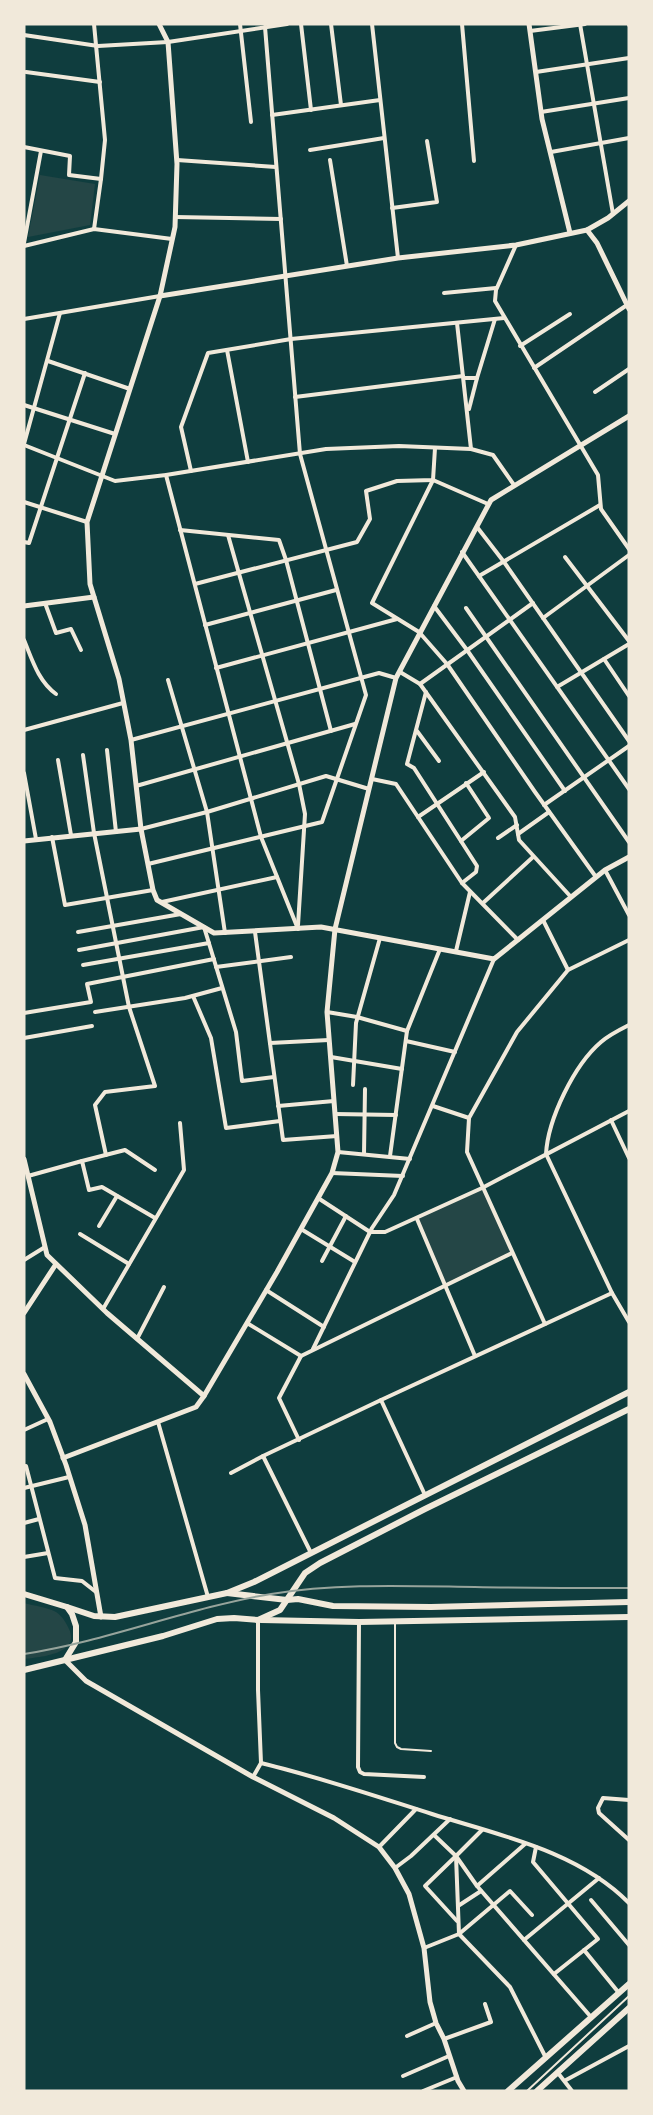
<svg xmlns="http://www.w3.org/2000/svg" width="653" height="2115" font-family="Signika,sans-serif">
  <style>
    .green { fill: #244646 }
    .lines { fill: none; stroke-linecap: round; stroke-linejoin: round }
    .service { stroke: #f1e9da; stroke-width: 2 }
    .minor { stroke: #f1e9da; stroke-width: 4 }
    .tertiary { stroke: #f1e9da; stroke-width: 5 }
    .secondary { stroke: #f1e9da; stroke-width: 5 }
    .primary { stroke: #f1e9da; stroke-width: 6 }
    .rail { stroke: #97a49c; stroke-width: 2 }
  </style>
  <rect width="100%" height="100%" fill="#0f3d3e"/>
  <g class="green">
    <path d="M40 175 95 184 90 225 28 237Z"/>
    <path d="M482 1188 512 1253 445 1286 417 1219Z"/>
    <path d="M24 1603C34 1606 47 1607 56 1612 62 1616 65 1621 68 1627 83 1654 40 1657 24 1659Z"/>
  </g>
  <g class="lines">
    <g class="service">
      <path d="M395 1624V1743L397 1747 401 1749 431 1751"/>
      <path d="M527 2091 629 1996"/>
    </g>
    <g class="minor">
      <path d="M240 24 251 122"/>
      <path d="M301 24 311 110"/>
      <path d="M331 24 341 105"/>
      <path d="M372 24 398 258"/>
      <path d="M462 24 474 161"/>
      <path d="M580 24 613 214"/>
      <path d="M629 24V25"/>
      <path d="M530 31 585 24"/>
      <path d="M24 35 98 46 168 42 287 24"/>
      <path d="M26 72 100 82"/>
      <path d="M536 72 629 58"/>
      <path d="M541 112 629 98"/>
      <path d="M272 115 380 100"/>
      <path d="M24 147 70 156 69 175 101 179"/>
      <path d="M310 150 384 138"/>
      <path d="M551 152 629 138"/>
      <path d="M177 160 276 167"/>
      <path d="M330 160 347 266"/>
      <path d="M392 208 437 202 427 141"/>
      <path d="M175 217 281 219"/>
      <path d="M94 229 101 179 105 140 94 24"/>
      <path d="M24 243 41 151"/>
      <path d="M516 245 496 290 495 301 598 475 601 509 629 549"/>
      <path d="M24 246 94 229 172 239"/>
      <path d="M444 293 496 288"/>
      <path d="M24 319 160 296"/>
      <path d="M457 323 471 449"/>
      <path d="M520 346 570 314"/>
      <path d="M227 350 248 462"/>
      <path d="M48 361 130 389"/>
      <path d="M534 368 627 305"/>
      <path d="M464 378H477L495 319"/>
      <path d="M595 392 629 369"/>
      <path d="M295 397 463 376"/>
      <path d="M24 405 115 434"/>
      <path d="M469 409 477 378"/>
      <path d="M24 444 60 313"/>
      <path d="M24 445 115 481 166 475 326 449 399 446 471 449 493 455 514 485"/>
      <path d="M191 471 181 427 208 353 291 339 504 318"/>
      <path d="M166 475 261 837 298 929"/>
      <path d="M24 502 87 522"/>
      <path d="M488 504 433 480 372 603 419 632 447 664 535 792 596 877"/>
      <path d="M477 527 504 562 629 741"/>
      <path d="M180 530 279 540 286 560 331 731"/>
      <path d="M228 535 299 784 305 814 298 925"/>
      <path d="M24 542 29 543 85 373"/>
      <path d="M462 552 629 789"/>
      <path d="M565 557 629 641"/>
      <path d="M479 576 600 505"/>
      <path d="M195 584 357 542 370 519 366 491 397 481 433 480 435 448"/>
      <path d="M45 603 56 633 71 629 81 650"/>
      <path d="M434 606 467 650 565 791"/>
      <path d="M466 608 629 842"/>
      <path d="M543 618 629 555"/>
      <path d="M205 625 336 590"/>
      <path d="M24 640C32 659 38 681 56 694"/>
      <path d="M604 659 629 696"/>
      <path d="M216 668 397 619"/>
      <path d="M400 672 420 684 533 603"/>
      <path d="M168 680 207 812 225 933"/>
      <path d="M420 684 515 817 519 840 571 897"/>
      <path d="M557 687 629 644"/>
      <path d="M426 692 407 764 414 768 477 866 476 872 462 883"/>
      <path d="M24 730 123 703"/>
      <path d="M417 731 439 761"/>
      <path d="M131 740 379 673 396 678"/>
      <path d="M107 750 116 832"/>
      <path d="M83 755 94 833 129 1007 155 1086 105 1092 95 1105 106 1155"/>
      <path d="M58 760 71 835"/>
      <path d="M24 773 36 839"/>
      <path d="M372 779 396 784 462 883 518 940"/>
      <path d="M136 786 355 724"/>
      <path d="M544 805 629 746"/>
      <path d="M418 817 484 772"/>
      <path d="M141 829 207 812 326 776 369 789"/>
      <path d="M518 834 549 812"/>
      <path d="M52 837 65 905 153 890"/>
      <path d="M498 838 517 825"/>
      <path d="M461 841 489 818 466 783"/>
      <path d="M148 864 322 822 366 695 300 454 265 27"/>
      <path d="M605 870 629 915"/>
      <path d="M162 902 277 877"/>
      <path d="M483 903 533 857"/>
      <path d="M543 920 568 970"/>
      <path d="M78 932 181 914"/>
      <path d="M255 932 283 1140 337 1136"/>
      <path d="M79 950 204 927 236 1032 242 1081 274 1077"/>
      <path d="M456 951 470 892"/>
      <path d="M83 965 209 943"/>
      <path d="M216 967 291 957"/>
      <path d="M193 996 211 1038 226 1128 280 1121"/>
      <path d="M95 1012 185 998 222 988"/>
      <path d="M327 1012 357 1017 407 1031"/>
      <path d="M24 1013 91 1002 87 984 214 959"/>
      <path d="M629 1025C619 1030 609 1035 601 1042 574 1065 548 1119 546 1154L612 1293 629 1322"/>
      <path d="M24 1038 92 1026"/>
      <path d="M406 1041 455 1052"/>
      <path d="M270 1043 329 1040"/>
      <path d="M331 1057 402 1069"/>
      <path d="M353 1085 356 1023 380 938"/>
      <path d="M278 1106 334 1101"/>
      <path d="M433 1106 469 1118"/>
      <path d="M335 1114 396 1115"/>
      <path d="M611 1120 629 1158"/>
      <path d="M338 1152 410 1159"/>
      <path d="M364 1154 365 1089"/>
      <path d="M390 1156 407 1031 440 949"/>
      <path d="M82 1161 125 1150 155 1170"/>
      <path d="M332 1173 403 1176"/>
      <path d="M28 1176 82 1161 89 1190 102 1187 155 1218"/>
      <path d="M318 1198 370 1232H385L482 1188 629 1111"/>
      <path d="M417 1219 475 1356"/>
      <path d="M99 1226 117 1196"/>
      <path d="M301 1229 355 1262"/>
      <path d="M80 1234 129 1264"/>
      <path d="M24 1260 45 1247"/>
      <path d="M322 1261 346 1216"/>
      <path d="M266 1290 324 1327"/>
      <path d="M103 1309 184 1170 180 1123"/>
      <path d="M247 1323 301 1356"/>
      <path d="M545 1324 467 1152 469 1118 517 1032 568 970 629 940"/>
      <path d="M137 1339 164 1287"/>
      <path d="M313 1349 372 1228 394 1195 494 959"/>
      <path d="M158 1422 208 1597"/>
      <path d="M24 1430 48 1419"/>
      <path d="M299 1440 279 1398 301 1356 512 1253"/>
      <path d="M263 1456 311 1553"/>
      <path d="M26 1466 55 1578 82 1581 96 1592"/>
      <path d="M231 1473 263 1456 381 1400"/>
      <path d="M24 1488 69 1477"/>
      <path d="M425 1495 381 1400 612 1293"/>
      <path d="M24 1523 39 1519"/>
      <path d="M24 1557 48 1553"/>
      <path d="M258 1620V1690L261 1763"/>
      <path d="M359 1622 358 1767 360 1772 364 1774 424 1777"/>
      <path d="M253 1777 261 1763C319 1777 375 1796 432 1814 499 1835 578 1851 629 1903"/>
      <path d="M629 1800 603 1798 598 1808 599 1813 629 1840"/>
      <path d="M482 1830 456 1856 459 1934 510 1987 546 2058"/>
      <path d="M434 1835 456 1856 477 1886 591 2017"/>
      <path d="M379 1847 416 1809"/>
      <path d="M536 1847 533 1862 598 1939 554 1974"/>
      <path d="M456 1856 425 1886 457 1921"/>
      <path d="M395 1868 411 1856 450 1819"/>
      <path d="M477 1886 525 1844"/>
      <path d="M591 1900 629 1945"/>
      <path d="M458 1906 481 1891"/>
      <path d="M524 1940 599 1878"/>
      <path d="M424 1948 459 1934 510 1891 532 1915"/>
      <path d="M584 1950 619 1993"/>
      <path d="M407 2036 436 2023"/>
      <path d="M444 2039 491 2022 485 2004"/>
      <path d="M558 2073 572 2091"/>
      <path d="M403 2076 449 2056"/>
      <path d="M566 2080 629 2046"/>
      <path d="M423 2091 457 2077"/>
    </g>
    <g class="tertiary">
      <path d="M24 606 94 597"/>
      <path d="M24 841 141 829"/>
      <path d="M24 1159 47 1255 107 1313 204 1396"/>
      <path d="M24 1313 56 1264"/>
      <path d="M24 1374 50 1422 66 1465 85 1525 101 1617"/>
      <path d="M63 1458 196 1407 204 1396 277 1272 332 1173 338 1152 327 1012 335 929 396 678 491 500 629 416"/>
      <path d="M65 1660 86 1681 253 1777 334 1818 379 1847 395 1868 409 1894 424 1948 430 2002 436 2023 444 2039 458 2081 464 2091"/>
    </g>
    <g class="secondary">
      <path d="M159 24 168 42 177 164 175 227 160 296 87 522 90 584 119 679 131 740 141 829 153 890 157 900 214 933 321 927 494 959 605 870 629 857"/>
      <path d="M529 24 542 119 570 233"/>
      <path d="M587 230 597 243 629 309"/>
      <path d="M160 296 398 258 516 245 587 230 608 218 629 201"/>
    </g>
    <g class="primary">
      <path d="M227 1593 287 1600 298 1599 333 1606 431 1607 629 1602"/>
      <path d="M24 1594 67 1607 72 1614 76 1626V1642L65 1660"/>
      <path d="M67 1607 94 1616 115 1617 227 1593 254 1582 629 1392"/>
      <path d="M261 1620 359 1622 629 1617"/>
      <path d="M24 1670 163 1636 217 1619 234 1618 258 1620 280 1610 305 1573 320 1563 425 1509 629 1409"/>
      <path d="M508 2091 629 1984"/>
      <path d="M537 2091 629 2008"/>
    </g>
    <path class="rail" d="M24 1654C108 1641 187 1608 271 1594 338 1583 407 1586 475 1587 526 1588 578 1588 629 1588"/>
  </g>
  <rect width="653" height="2115" fill="none" stroke="#f1e9da" stroke-width="51"/>
</svg>
